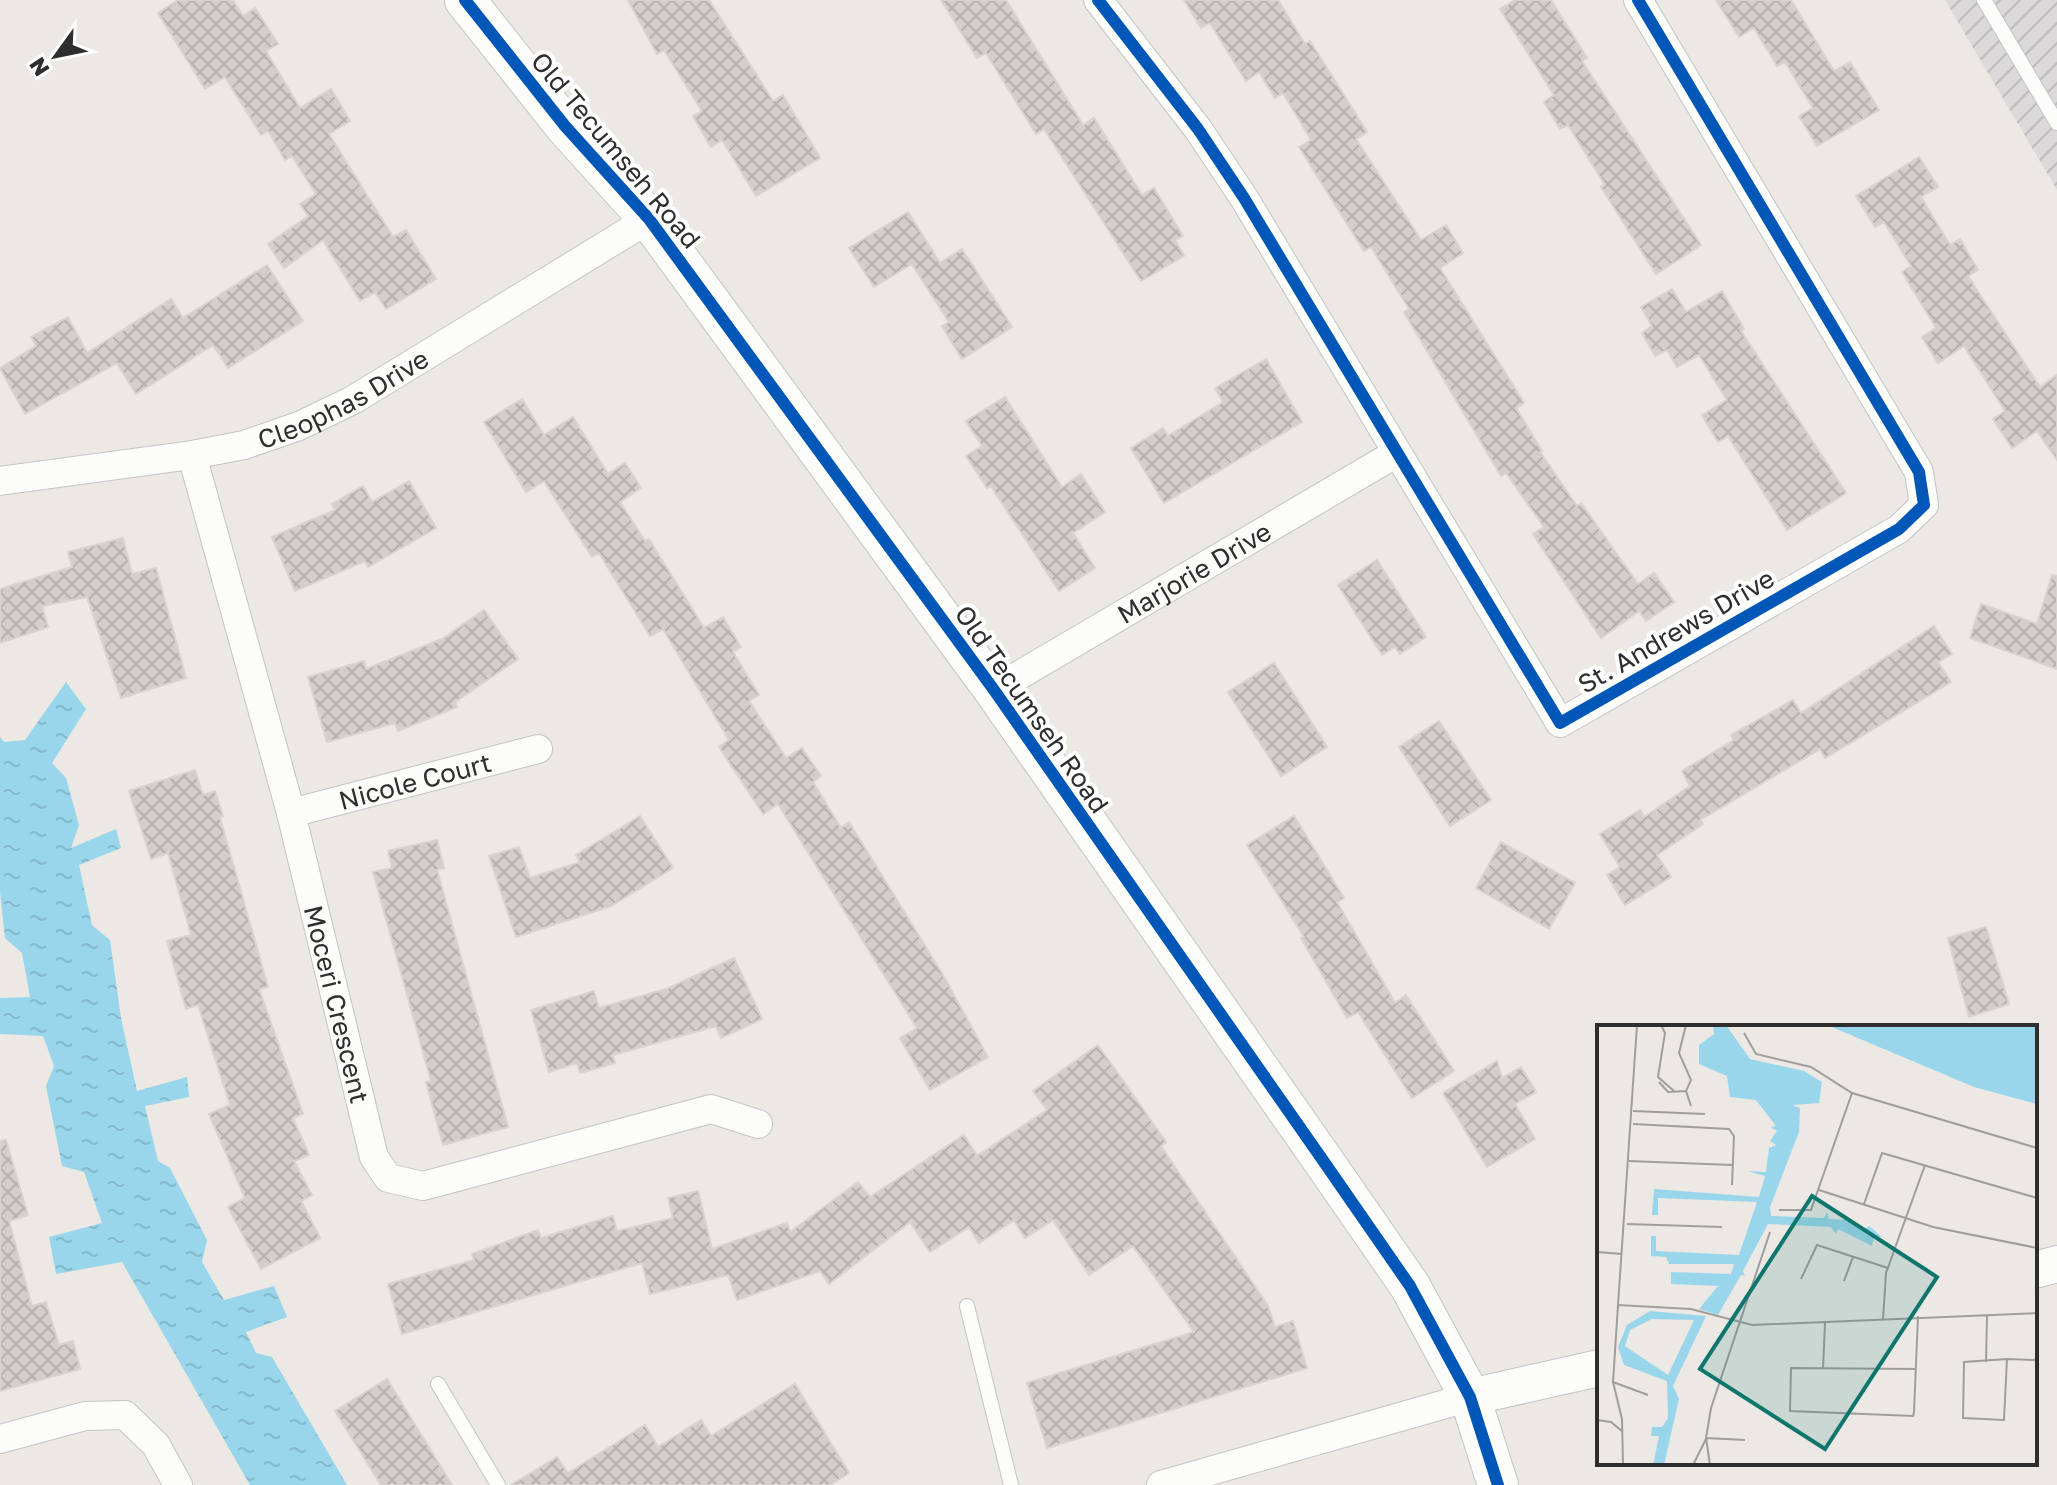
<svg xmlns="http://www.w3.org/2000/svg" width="2057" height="1485" font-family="'Golos Text',sans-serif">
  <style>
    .industrial { fill: url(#industrial-furrows) }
    .water { fill: url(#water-ripples) }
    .building { fill: url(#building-cross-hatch); stroke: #d7d4d0; stroke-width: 2 }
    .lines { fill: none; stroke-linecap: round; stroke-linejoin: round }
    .service-casing { stroke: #c5c4c5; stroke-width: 16 }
    .minor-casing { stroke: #c5c4c5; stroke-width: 30 }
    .tertiary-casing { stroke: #c5c4c5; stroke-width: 38 }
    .secondary-casing { stroke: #c5c4c5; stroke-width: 42 }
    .service { stroke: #fcfcfb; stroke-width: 14 }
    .minor { stroke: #fcfcfb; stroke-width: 28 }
    .tertiary { stroke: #fcfcfb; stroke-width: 36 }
    .secondary { stroke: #fcfcfb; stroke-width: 40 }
    .cycleway-casing { stroke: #fff; stroke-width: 17 }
    .cycleway { stroke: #0057b8; stroke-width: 12 }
    .labels { text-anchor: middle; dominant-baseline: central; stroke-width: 8; stroke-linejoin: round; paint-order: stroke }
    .street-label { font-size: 26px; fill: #2e2e2e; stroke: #fff }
    .inset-road { fill: none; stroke: #a09e9b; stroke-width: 2 }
    .view { fill: #0f766e; fill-opacity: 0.15; stroke: #0f766e; stroke-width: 4 }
    .inset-edge { fill: none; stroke: #2e2e2e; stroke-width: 4 }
  </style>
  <defs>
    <pattern id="industrial-furrows" width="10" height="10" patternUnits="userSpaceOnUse" patternTransform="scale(2)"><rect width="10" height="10" fill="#dcd9db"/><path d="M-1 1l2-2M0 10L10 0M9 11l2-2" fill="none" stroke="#bdbbbc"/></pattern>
    <pattern id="water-ripples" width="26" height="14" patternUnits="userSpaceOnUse" patternTransform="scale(2)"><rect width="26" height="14" fill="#99d6ec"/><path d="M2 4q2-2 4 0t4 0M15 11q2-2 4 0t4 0" fill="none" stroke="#84b8cb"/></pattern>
    <pattern id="building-cross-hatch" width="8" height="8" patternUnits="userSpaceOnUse" patternTransform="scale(2)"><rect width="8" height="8" fill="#d1cecb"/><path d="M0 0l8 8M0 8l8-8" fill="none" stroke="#b4b1af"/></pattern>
  </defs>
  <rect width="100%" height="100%" fill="#ece8e4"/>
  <path class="industrial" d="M1945 0H2057V190Z"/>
  <path class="water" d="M66 682 86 709 52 763 66 778 79 825 71 848 116 829 121 848 79 865 92 925 110 940 121 1018 137 1091 187 1077 189 1097 145 1106 158 1161 170 1168 207 1240 202 1262 224 1300 274 1286 287 1317 246 1332 256 1353 272 1357 347 1485H250L122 1262 56 1274 49 1237 102 1223 84 1172 62 1166 46 1086 54 1066 43 1036 0 1034V998L30 997 22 953 5 938 0 892V737L4 742 25 740Z"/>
  <g class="building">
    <path d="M178 0H233L243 16 255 8 278 44 266 51 300 108 331 89 350 121 329 134 393 237 406 230 436 279 386 309 375 292 360 301 323 240 284 268 268 244 308 216 300 204 316 194 292 156 285 160 268 131 261 135 225 77 205 89 158 13Z"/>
    <path d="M628 0H709L773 101 783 95 820 158 756 196 722 140 711 147 693 116 702 111 664 50 657 54Z"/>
    <path d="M941 0H1006L1083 125 1094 118 1142 195 1154 188 1183 236 1175 240 1184 256 1141 281 1044 129 1036 134 986 53 977 58Z"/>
    <path d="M1184 0H1278L1305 44 1310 41 1367 132 1356 139 1421 240 1446 225 1463 253 1440 268 1524 403 1516 408 1542 451 1540 452 1577 506 1581 503 1638 584 1654 573 1674 602 1646 621 1639 611 1601 638 1533 534 1544 527 1506 473 1501 476 1404 312 1409 309 1371 247 1364 251 1299 147 1311 140 1283 93 1275 98 1259 72 1246 81 1210 23 1201 28Z"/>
    <path d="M1515 0H1551L1587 58 1582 61 1701 245 1656 274 1601 187 1605 185 1568 125 1560 129 1544 102 1554 95 1500 9Z"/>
    <path d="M1716 0H1791L1834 71 1850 62 1879 110 1817 146 1799 116 1813 108 1785 62 1777 66 1754 28 1739 37Z"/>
    <path d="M1919 157 1938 187 1921 197 1950 245 1960 239 1978 270 1968 276 2040 387 2057 375V460L2037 431 2012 448 1993 419 2005 411 1964 346 1938 363 1922 337 1936 328 1902 272 1911 266 1884 222 1875 227 1856 196Z"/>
    <path d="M908 212 940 263 962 249 1012 327 962 359 942 326 949 322 912 264 874 287 849 248Z"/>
    <path d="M267 265 303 321 228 368 213 345 136 394 117 363 25 414 0 368 36 346 31 337 68 317 87 353 171 299 183 318Z"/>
    <path d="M1672 289 1686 312 1722 291 1744 329 1741 331 1846 493 1787 530 1728 436 1718 442 1702 415 1727 400 1699 355 1677 367 1667 350 1655 356 1642 333 1652 326 1641 307Z"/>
    <path d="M1266 359 1302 422 1164 503 1131 448 1163 428 1168 436 1223 402 1215 388Z"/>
    <path d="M1005 397 1062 487 1081 474 1105 512 1073 533 1095 568 1059 591 991 486 987 488 966 456 982 446 966 421Z"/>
    <path d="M522 399 544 435 573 417 608 474 625 463 641 488 620 502 645 541 649 539 704 628 723 617 741 647 733 652 759 695 749 701 786 758 802 748 821 776 813 782 841 828 849 822 943 975 988 1057 930 1090 900 1038 917 1028 778 804 763 814 719 747 729 740 663 629 650 636 599 553 592 557 544 481 526 492 484 422Z"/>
    <path d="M409 481 436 528 368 567 365 561 295 591 272 537 335 510 332 504 363 486 372 502Z"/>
    <path d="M123 538 132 574 156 568 186 678 121 698 87 597 42 606 48 627 0 643V589L72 567 68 552Z"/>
    <path d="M1377 560 1426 637 1400 654 1395 647 1382 655 1338 585Z"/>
    <path d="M2052 575 2057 576V669L1970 638 1981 604 2037 624Z"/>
    <path d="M484 610 518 659 455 702 457 707 398 731 395 723 327 742 308 677 364 661 366 669 442 639Z"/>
    <path d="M1934 626 1952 654 1938 662 1951 682 1825 758 1820 749 1700 820 1703 824 1657 855 1671 877 1625 905 1607 875 1620 867 1600 834 1640 810 1644 817 1690 786 1682 771 1734 740 1731 735 1793 700 1801 713Z"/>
    <path d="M1274 663 1327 747 1281 776 1228 692Z"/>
    <path d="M1439 721 1491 800 1450 826 1399 747Z"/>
    <path d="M195 770 203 795 215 791 223 816 220 818 268 987 259 989 303 1114 293 1118 309 1155 294 1161 312 1195 301 1201 320 1238 261 1269 228 1207 245 1198 209 1114 230 1105 198 1005 186 1009 167 941 191 935 168 853 151 859 129 791Z"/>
    <path d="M640 816 673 868 611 906 516 937 489 856 519 847 530 878 580 862 576 855Z"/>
    <path d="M1294 816 1344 898 1337 902 1395 1003 1406 995 1454 1071 1412 1098 1358 1012 1347 1018 1301 938 1304 937 1247 845Z"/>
    <path d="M437 840 444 868 437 870 508 1127 443 1145 426 1082 431 1081 373 872 392 868 388 851Z"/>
    <path d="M1501 842 1575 883 1549 929 1476 888Z"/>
    <path d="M1986 927 2009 1004 1969 1017 1948 938Z"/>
    <path d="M734 958 762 1019 721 1038 716 1026 613 1055 615 1063 580 1073 577 1063 549 1072 531 1010 594 991 599 1008 666 989Z"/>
    <path d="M1098 1045 1166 1142 1161 1146 1268 1306 1275 1327 1293 1321 1307 1368 1047 1448 1027 1383 1194 1332 1133 1246 1089 1275 1053 1220 1025 1238 1014 1220 979 1243 969 1227 930 1252 910 1222 829 1284 820 1271 737 1300 728 1275 650 1294 642 1263 402 1334 388 1284 474 1260 472 1254 538 1230 541 1238 613 1216 617 1231 673 1218 668 1198 698 1191 712 1249 787 1223 790 1232 858 1182 870 1197 964 1135 977 1156 1047 1110 1033 1091Z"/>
    <path d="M1497 1061 1502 1078 1521 1067 1536 1092 1515 1104 1535 1139 1487 1167 1443 1093Z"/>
    <path d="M6 1140 28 1215 9 1221 32 1306 46 1302 59 1345 73 1341 80 1369 0 1391V1141Z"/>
    <path d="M387 1379 452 1485H381L335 1411Z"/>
    <path d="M795 1384 849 1473 830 1485H511L557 1457 568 1473 645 1425 658 1447 701 1420 711 1436Z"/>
  </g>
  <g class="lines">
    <defs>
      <g id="service">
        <path d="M1984 0 2057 123"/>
        <path d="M967 1306 1011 1485"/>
        <path d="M438 1384 498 1485"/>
      </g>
      <g id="minor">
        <path d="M1098 0 1198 129 1244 198 1560 723 1899 529 1924 505 1919 472 1638 0"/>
        <path id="s1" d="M192 455 291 813 374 1157 388 1178 423 1186 711 1109 758 1124"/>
        <path id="s2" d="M0 481 192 455 244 445 299 426 353 400 649 219"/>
        <path id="s3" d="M994 690 1395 454"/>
        <path id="s4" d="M291 813 538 749"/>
        <path d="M0 1439 85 1416 125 1415 156 1445 178 1485"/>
        <path d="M1161 1485 1470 1397"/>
      </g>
      <g id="tertiary">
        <path d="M2035 1270 2057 1264"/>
        <path d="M1470 1397 1599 1368"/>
      </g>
      <path id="secondary" d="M465 0 565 126 649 219 994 690 1322 1159 1410 1286 1470 1397 1498 1485"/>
    </defs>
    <use href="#service" class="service-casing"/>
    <use href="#minor" class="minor-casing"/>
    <use href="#tertiary" class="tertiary-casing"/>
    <use href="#secondary" class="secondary-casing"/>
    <use href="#service" class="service"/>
    <use href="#minor" class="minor"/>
    <use href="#tertiary" class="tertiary"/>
    <use href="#secondary" class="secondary"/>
    <defs>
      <g id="cycleway">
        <path d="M465 0 565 126 649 219 994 690 1322 1159 1410 1286 1470 1397 1498 1485"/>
        <path d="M1098 0 1198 129 1244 198 1560 723 1899 529 1924 505 1919 472 1638 0"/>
      </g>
    </defs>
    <use href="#cycleway" class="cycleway-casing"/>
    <use href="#cycleway" class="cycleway"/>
  </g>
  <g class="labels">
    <g class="street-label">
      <text transform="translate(616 150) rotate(50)">Old Tecumseh Road</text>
      <text stroke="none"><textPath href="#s2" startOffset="356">Cleophas Drive</textPath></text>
      <text stroke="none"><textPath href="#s3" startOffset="232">Marjorie Drive</textPath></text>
      <text transform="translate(1676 631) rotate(-30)">St. Andrews Drive</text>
      <text transform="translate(1032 709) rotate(55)">Old Tecumseh Road</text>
      <text stroke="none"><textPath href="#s4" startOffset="128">Nicole Court</textPath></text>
      <text stroke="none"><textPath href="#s1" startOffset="568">Moceri Crescent</textPath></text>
    </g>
  </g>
  <g transform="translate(1597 1025)">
    <rect width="440" height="440" fill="#ece8e4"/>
    <path d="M116 0H129L153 34 207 46 225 57 222 78 195 80 203 83 202 107 173 182 174 191 227 193 230 187 232 194 253 195 267 205 272 201 285 212H277L275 221 241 204 239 209 234 202 171 199 146 246 148 251 144 250 121 290 102 284 121 261 74 259V247L134 249 137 239H72L69 232 54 231V211H59V226L142 230 160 177 61 173V190H55L57 164 162 172 168 151 150 146 169 147 172 123 179 120 173 116 180 106 174 102 179 101 159 75 133 72 130 51 102 39V20L117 9ZM230 0H440V79L377 62ZM53 286 109 291 76 361 82 374 67 440H56L62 411H54L55 402H65L71 393 70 356 27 340 21 322 30 300ZM55 294 97 295 71 350 28 321 33 305Z" fill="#99d6ec" fill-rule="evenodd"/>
    <path class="inset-road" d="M64 0 68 8 61 52 77 66M89 0 82 28 94 55 89 66 94 81M147 8 159 29 214 42 255 68 440 123M62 57 71 67 89 66M36 86 108 89M36 99 132 104 137 111 135 160M32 136 135 140M222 165 336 202 440 223M267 179 285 128 440 173M182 185H214L255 68M30 199 125 202M0 227 25 229M204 254 220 220 291 243M247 256 256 232M21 280 40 0M286 294 289 248 328 140M410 334 407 395 366 393 367 337 410 334 440 335M389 337 390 290M226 344 228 298M319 344 194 343 193 386 316 391 317 387 321 291M16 357 51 370M0 395 14 397 26 407M109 413 148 415M26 440 25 394 16 357 21 280 94 284 155 300 440 288M96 440 109 414M113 440 109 413 114 383 173 207"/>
    <path class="view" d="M215 171 340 252 228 424 103 344Z"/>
    <rect width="440" height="440" class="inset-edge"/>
  </g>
  <g transform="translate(56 56) rotate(237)" stroke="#ffffff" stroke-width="6" paint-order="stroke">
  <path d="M0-6L14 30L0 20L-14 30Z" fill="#2e2e2e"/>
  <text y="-12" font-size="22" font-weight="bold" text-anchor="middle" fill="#2e2e2e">N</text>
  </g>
</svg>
